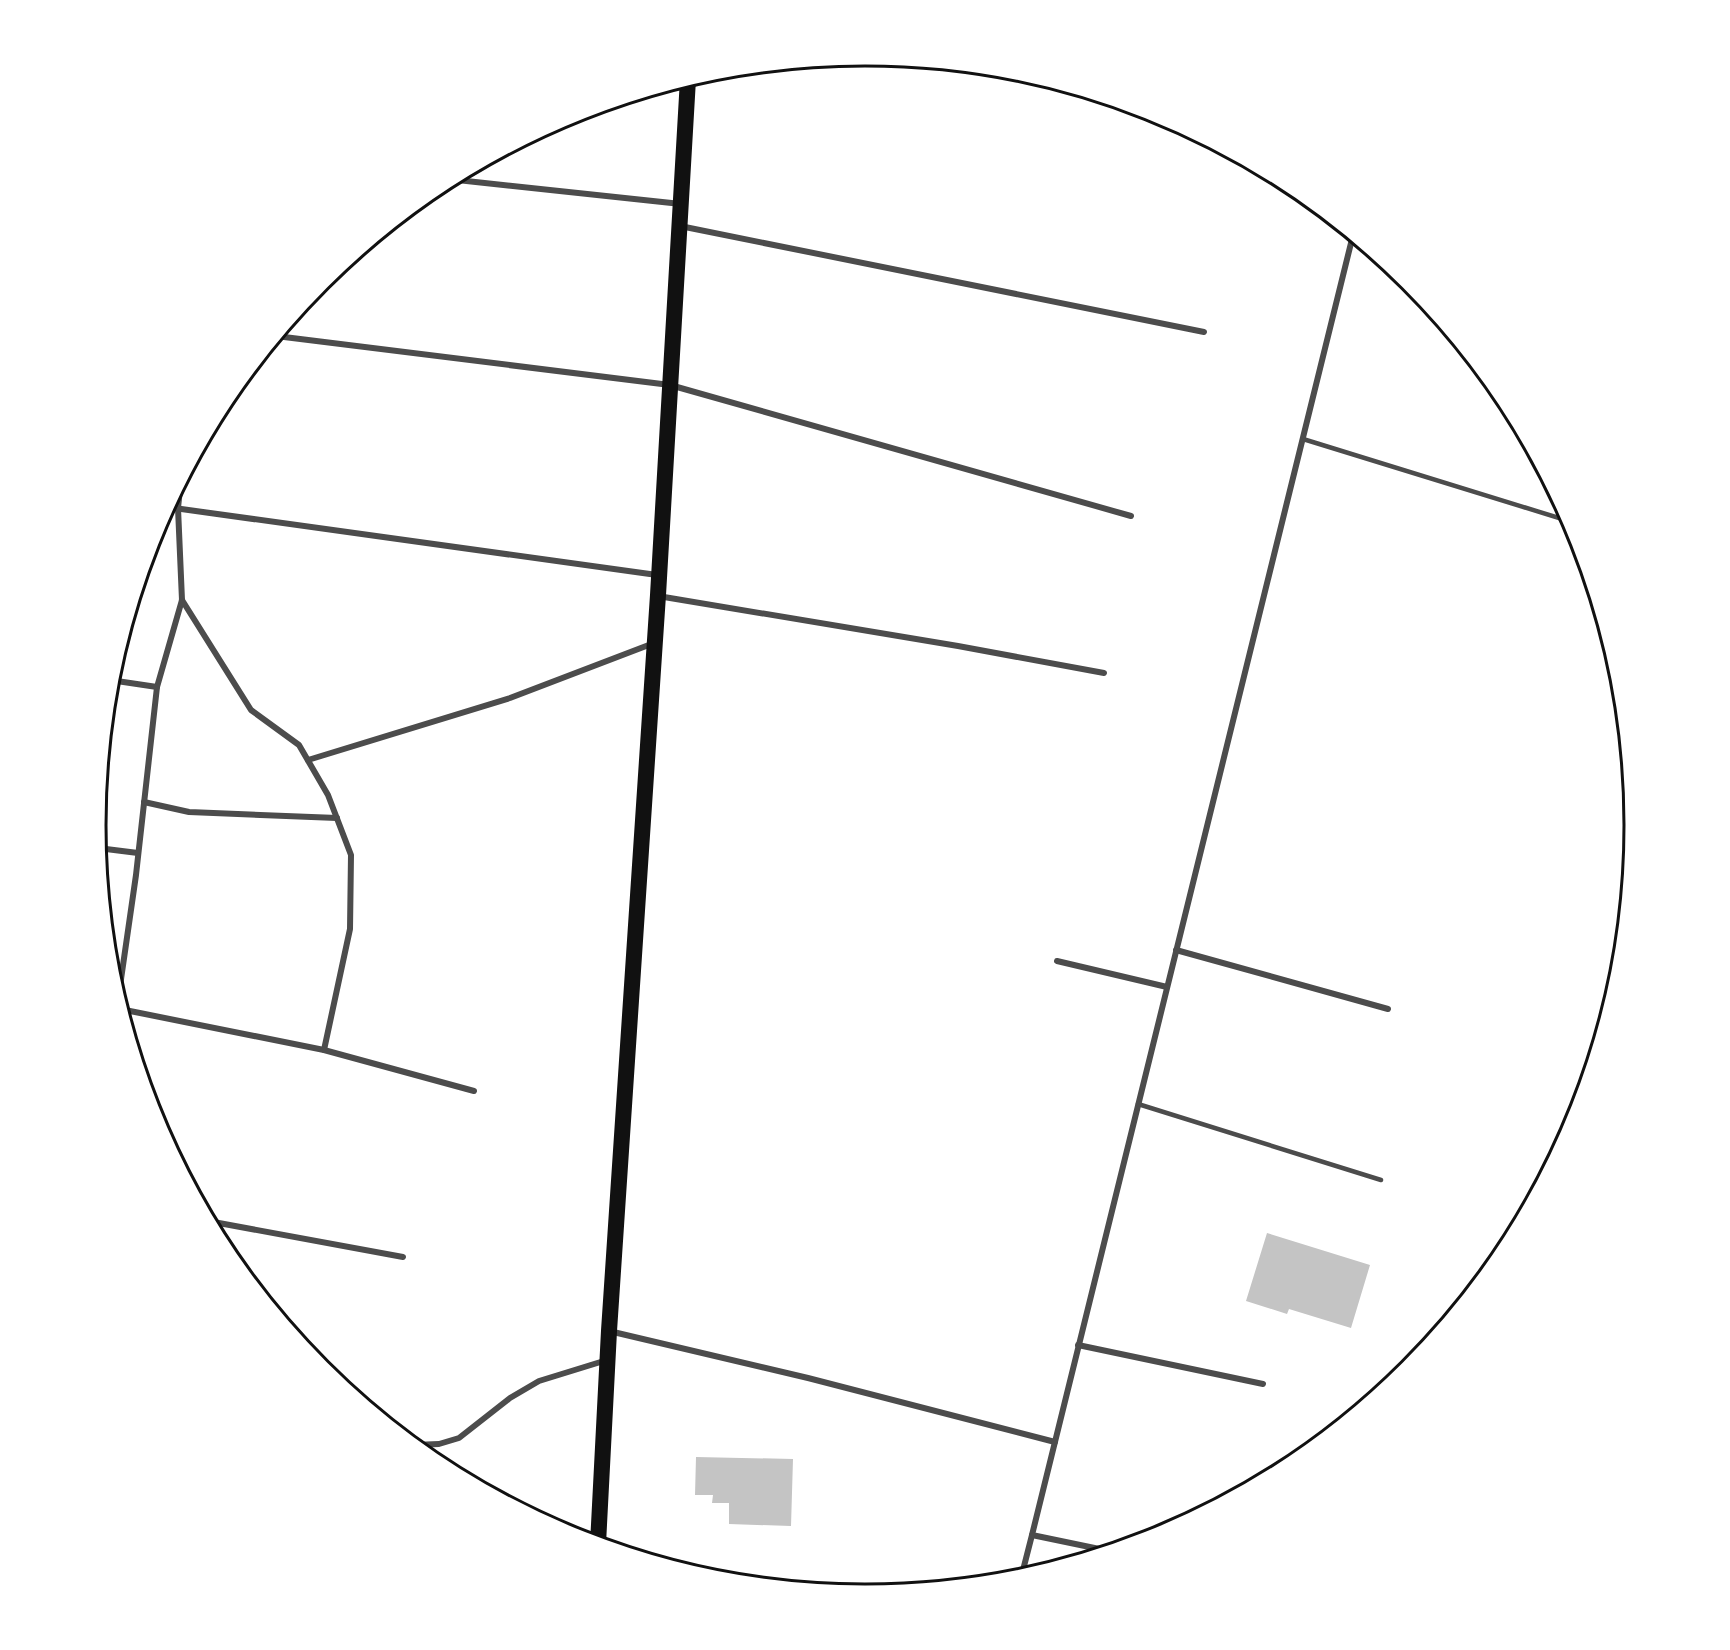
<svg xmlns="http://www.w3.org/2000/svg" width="1730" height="1650" font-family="Arial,sans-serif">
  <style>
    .building { fill: #c4c4c4 }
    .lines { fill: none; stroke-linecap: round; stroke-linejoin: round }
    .service { stroke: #4c4c4c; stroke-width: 4.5 }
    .minor { stroke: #4c4c4c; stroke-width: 6 }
    .trunk { stroke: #111; stroke-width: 16 }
    .rim { fill: none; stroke: #111; stroke-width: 3 }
  </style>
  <rect width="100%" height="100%" fill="#fff"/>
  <g class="building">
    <path d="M1267 1233 1370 1265 1351 1328 1289 1309 1287 1314 1246 1301Z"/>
    <path d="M696 1457 793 1459 791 1526 729 1524V1503H712L713 1495H695Z"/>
  </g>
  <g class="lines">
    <g class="service">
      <path d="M1303 439 1572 522"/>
      <path d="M1138 1104 1381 1180"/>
    </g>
    <g class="minor">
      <path d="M1012 70 1017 71"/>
      <path d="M448 179 681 204"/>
      <path d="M680 226 1204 332"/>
      <path d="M276 336 670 385 1131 516"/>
      <path d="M167 507 657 575"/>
      <path d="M658 596 958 646 1104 673"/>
      <path d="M182 600 251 710 299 745 328 795 351 855 350 929 324 1050"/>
      <path d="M110 680 157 687"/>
      <path d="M308 760 510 698 654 643"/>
      <path d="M144 802 189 812 337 818"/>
      <path d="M98 848 138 853"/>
      <path d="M1176 950 1388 1009"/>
      <path d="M1057 961 1167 987"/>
      <path d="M118 1000 136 875 157 687 182 600 178 508 181 480"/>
      <path d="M120 1009 324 1050 474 1091"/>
      <path d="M208 1221 403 1257"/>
      <path d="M609 1331 808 1378 1055 1442"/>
      <path d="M1078 1345 1263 1384"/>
      <path d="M414 1445 439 1444 459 1438 510 1398 539 1381 607 1360"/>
      <path d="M1109 1551 1032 1535 1353 235"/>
      <path d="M1021 1578 1032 1535"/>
    </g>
    <path class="trunk" d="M598 1544 609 1331 658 595 688 79"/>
  </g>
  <path d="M0 0H1730V1650H0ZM106 825a759 759 0 1 1 1518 0a759 759 0 1 1-1518 0Z" fill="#fff" fill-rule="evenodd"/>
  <path class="rim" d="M106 825a759 759 0 1 1 1518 0a759 759 0 1 1-1518 0Z"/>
</svg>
